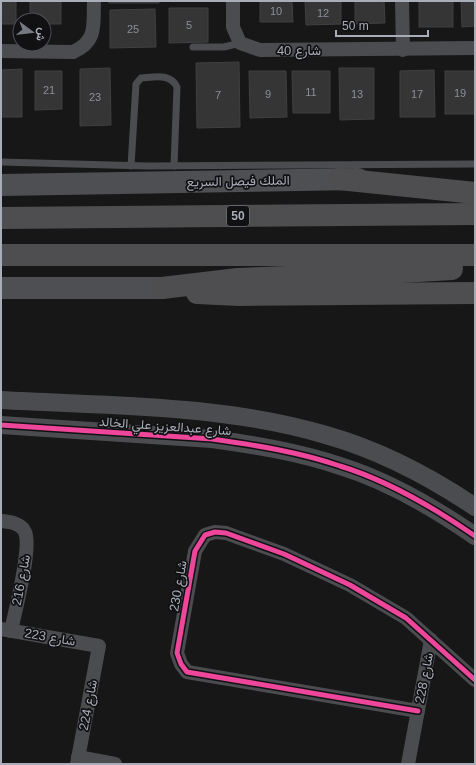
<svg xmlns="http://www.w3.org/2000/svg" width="476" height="765" font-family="Helvetica,Vazirmatn,sans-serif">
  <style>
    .building { fill: #353536; stroke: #3f4043 }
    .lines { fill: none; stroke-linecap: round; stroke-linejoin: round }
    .service { stroke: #4b4c50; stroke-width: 7 }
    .minor { stroke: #4b4c50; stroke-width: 14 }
    .tertiary { stroke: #4b4c50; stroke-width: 18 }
    .primary { stroke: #4d4f52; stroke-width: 22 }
    .motorway { stroke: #4e4e51; stroke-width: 22 }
    .cycleway-casing { stroke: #111113; stroke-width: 8 }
    .cycleway { stroke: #ed469a; stroke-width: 5 }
    .labels { text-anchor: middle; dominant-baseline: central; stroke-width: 3.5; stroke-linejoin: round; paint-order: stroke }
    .number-label { font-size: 11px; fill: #8b8f98 }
    .shield { fill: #111113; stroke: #7b7e86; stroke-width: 1 }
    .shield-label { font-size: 12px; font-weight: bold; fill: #a8adb8 }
    .street-label { font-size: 13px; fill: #a8adb8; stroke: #111113 }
  </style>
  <rect width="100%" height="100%" fill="#171717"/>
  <g class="building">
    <rect x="1" y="1" width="15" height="23"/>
    <path d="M30 1H61V24H44V20H30Z"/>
    <path d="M108 1H159V3H109Z"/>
    <path d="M260 1H292L293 22H260Z"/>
    <path d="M305 1H341V24L306 25Z"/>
    <path d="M355 1H384L385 23 355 24Z"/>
    <rect x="419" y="1" width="34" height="26"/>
    <path d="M461 1H475V26L462 27Z"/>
    <path d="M169 8H208V42L169 43Z"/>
    <path d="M155 9 156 47 110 48V10Z"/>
    <path d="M239 62 240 127 197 128 196 63Z"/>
    <path d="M110 68 111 125 80 126V69Z"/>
    <path d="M339 68H374V119L340 120Z"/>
    <path d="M22 69V117H1V70Z"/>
    <path d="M434 70 435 117H400V71Z"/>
    <path d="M35 71H62V109L35 110Z"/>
    <path d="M249 71H286L287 117 250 118Z"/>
    <path d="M292 71H330V113H293Z"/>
    <rect x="445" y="71" width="30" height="43"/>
  </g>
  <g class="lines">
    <g class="service">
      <path d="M193 47H224L240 43"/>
      <path d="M1 162 147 166 475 164"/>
      <path d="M131 166 136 84 141 78C155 77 170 73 177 87L174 166"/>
    </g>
    <g class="minor">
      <path d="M233 1V27L240 43 260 50 475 48"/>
      <path d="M402 1 403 50"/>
      <path d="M1 51 73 52C98 41 93 24 94 1"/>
      <path d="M1 521C10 522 21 523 25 532 32 548 15 611 11 631"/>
      <path d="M1 629 99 646 77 764"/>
      <path d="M418 711 187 672 181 664 177 653 195 551 205 535 215 532 226 533 284 554 350 585 406 618 475 680"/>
      <path d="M78 757 115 764"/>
      <path d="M408 764 431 640"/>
    </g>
    <g class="tertiary">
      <path d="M1 400C109 406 221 404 326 435 379 450 429 476 475 507"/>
      <path d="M1 425 212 439C255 445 299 452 340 466 389 481 433 507 475 536"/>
    </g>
    <g class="primary">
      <path d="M1 185 358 179"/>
      <path d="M1 288H162"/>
    </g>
    <g class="motorway">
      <path d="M339 179 475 193"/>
      <path d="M1 218 475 214"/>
      <path d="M1 255H475"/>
      <path d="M162 288 238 279 367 274 452 269"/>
      <path d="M197 293 239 295 475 293"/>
    </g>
    <defs>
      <g id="cycleway">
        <path d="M1 425 212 439C255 445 299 452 340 466 389 481 433 507 475 536"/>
        <path d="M418 711 187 672 181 664 177 653 195 551 205 535 215 532 226 533 284 554 350 585 406 618 475 680"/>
      </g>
    </defs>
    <use href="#cycleway" class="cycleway-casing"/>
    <use href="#cycleway" class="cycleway"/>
  </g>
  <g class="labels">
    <g class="number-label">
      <text x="276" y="11">10</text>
      <text x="323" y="13">12</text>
      <text x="189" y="25">5</text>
      <text x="133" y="29">25</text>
      <text x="49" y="90">21</text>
      <text x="311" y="92">11</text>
      <text x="460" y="93">19</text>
      <text x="268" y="94">9</text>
      <text x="357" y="94">13</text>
      <text x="417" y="94">17</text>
      <text x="218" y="95">7</text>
      <text x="95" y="97">23</text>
    </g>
    <rect class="shield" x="227" y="206" width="22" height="20" rx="3"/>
    <g class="shield-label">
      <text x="238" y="216">50</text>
    </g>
    <g class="street-label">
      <text x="299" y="50">شارع 40</text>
      <text transform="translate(238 181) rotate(-1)">الملك فيصل السريع</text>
      <text transform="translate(165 426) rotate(4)">شارع عبدالعزيز علي الخالد</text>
      <text transform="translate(21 580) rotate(-79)">شارع 216</text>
      <text transform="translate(178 586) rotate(-80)">شارع 230</text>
      <text transform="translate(50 637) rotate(10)">شارع 223</text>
      <text transform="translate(424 678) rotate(-79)">شارع 228</text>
      <text transform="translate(88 705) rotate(-79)">شارع 224</text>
    </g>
  </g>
  <rect width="476" height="765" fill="none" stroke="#a8adb8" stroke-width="4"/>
  <g transform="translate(32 32) rotate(105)"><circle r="19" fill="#111113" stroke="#4d4f55"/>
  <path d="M0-3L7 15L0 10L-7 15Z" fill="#757880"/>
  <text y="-6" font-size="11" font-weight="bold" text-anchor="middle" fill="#a8adb8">ش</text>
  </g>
  <path d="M336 30v6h92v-6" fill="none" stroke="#a8adb8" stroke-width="2"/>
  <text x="342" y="30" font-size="12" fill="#a8adb8" stroke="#111113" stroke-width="3" paint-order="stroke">50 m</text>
</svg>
